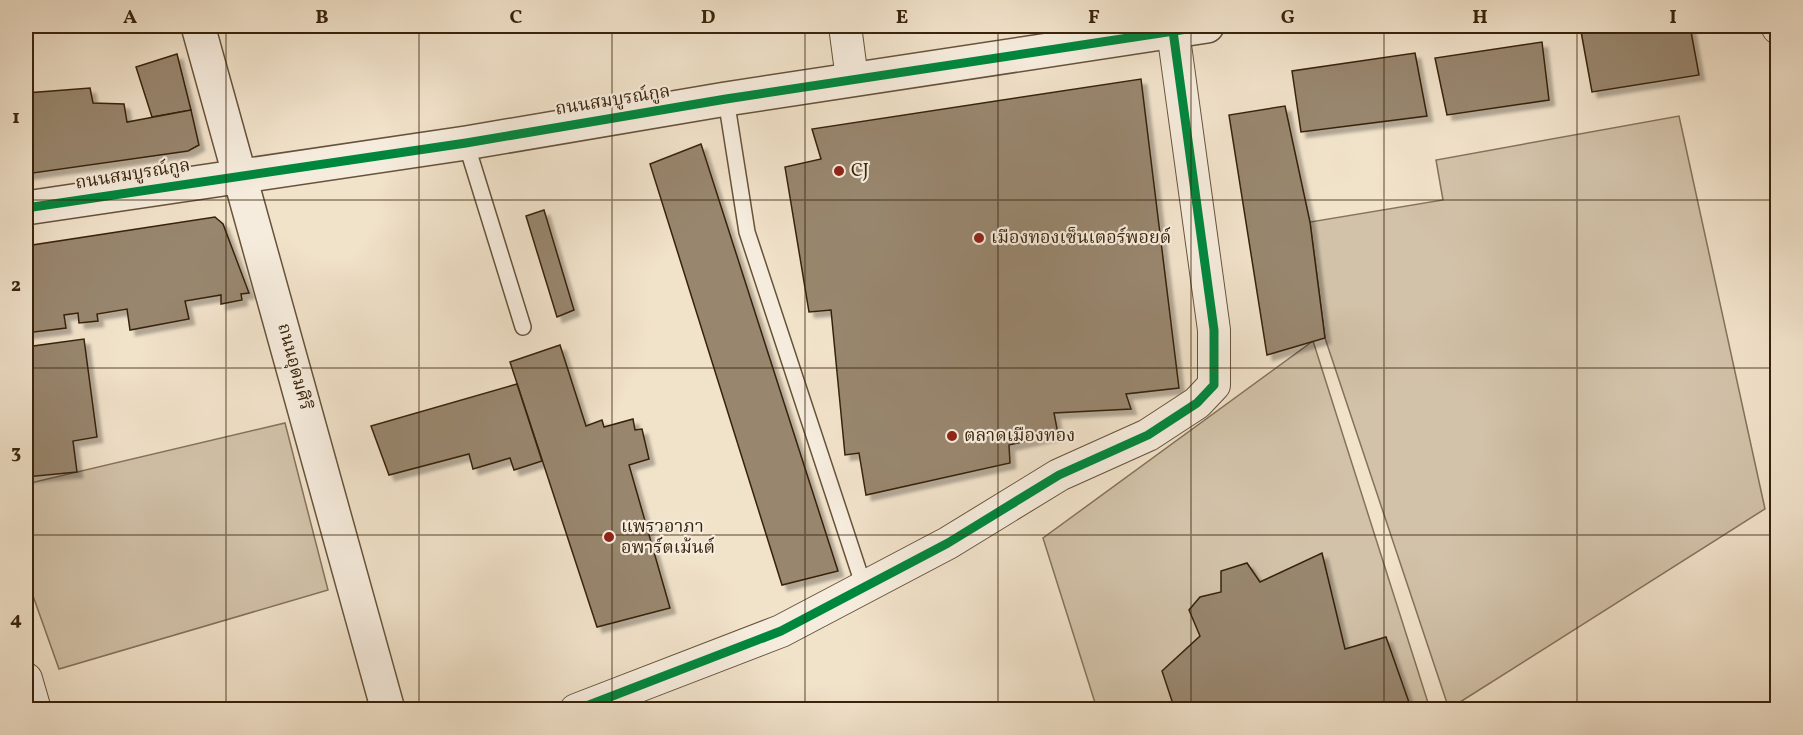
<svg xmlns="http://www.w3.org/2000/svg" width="1803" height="735" font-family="Vollkorn,'Noto Serif Thai',serif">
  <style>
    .green { fill: #d2c2a9; stroke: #85725a; stroke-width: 1.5 }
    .building { fill: #98866e; stroke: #38230a; stroke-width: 1.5; filter: url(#shadow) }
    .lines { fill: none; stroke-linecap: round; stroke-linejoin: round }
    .service-casing { stroke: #66533a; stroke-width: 18 }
    .minor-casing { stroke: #66533a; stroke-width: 34 }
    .tertiary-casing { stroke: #66533a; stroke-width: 36 }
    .service { stroke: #f6ecdd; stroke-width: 15 }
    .minor { stroke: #f6ecdd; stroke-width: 32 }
    .tertiary { stroke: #f6ecdd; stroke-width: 33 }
    .cycleway-casing { stroke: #f6ecdd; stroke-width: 13 }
    .cycleway { stroke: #00873e; stroke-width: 9 }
    .grid { fill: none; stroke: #38230a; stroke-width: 1.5; stroke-opacity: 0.55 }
    .poi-dot { fill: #8f2418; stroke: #f6ecdd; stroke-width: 2 }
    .labels { text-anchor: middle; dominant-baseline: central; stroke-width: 4.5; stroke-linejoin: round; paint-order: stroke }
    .street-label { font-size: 18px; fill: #38230a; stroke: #f6ecdd }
    .poi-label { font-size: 18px; fill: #38230a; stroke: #f6ecdd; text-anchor: start }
    .neatline { fill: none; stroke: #38230a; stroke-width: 2 }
    .grid-label { font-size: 20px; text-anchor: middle; font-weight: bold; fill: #38230a }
  </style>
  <defs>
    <filter id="shadow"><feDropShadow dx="5.5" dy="5.5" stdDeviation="1.5" flood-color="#0004"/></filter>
  </defs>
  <rect width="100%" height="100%" fill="#f1e2ca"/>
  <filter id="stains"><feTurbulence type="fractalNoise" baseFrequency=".00333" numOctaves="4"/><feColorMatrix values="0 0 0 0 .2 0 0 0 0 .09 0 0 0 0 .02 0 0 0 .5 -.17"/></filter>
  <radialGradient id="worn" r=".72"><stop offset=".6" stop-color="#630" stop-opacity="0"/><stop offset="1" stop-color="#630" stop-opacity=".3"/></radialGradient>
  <g class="green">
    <path d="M1679 116 1765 509 1449 709 1325 338 1310 222 1443 200 1436 160Z"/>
    <path d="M1313 341 1430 709H1097L1043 538Z"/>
    <path d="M285 423 328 590 59 669 26 576V484Z"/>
  </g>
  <g class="building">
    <path d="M1580 26H1690L1699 75 1592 92Z"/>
    <path d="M1542 42 1549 100 1447 115 1435 58Z"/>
    <path d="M1415 53 1427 116 1301 132 1292 71Z"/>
    <path d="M177 54 191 110 152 117 136 67Z"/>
    <path d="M1141 79 1179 388 1126 394 1131 409 1054 413 1058 434 1009 445 1010 463 866 495 859 453 845 455 831 310 809 312 785 167 821 159 812 129Z"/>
    <path d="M90 88 93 103 124 104 127 122 191 110 199 145 188 151 26 174V93Z"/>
    <path d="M1285 106 1310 222 1325 338 1267 355 1229 115Z"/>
    <path d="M701 144 838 571 782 585 650 164Z"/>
    <path d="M544 210 574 310 557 317 526 216Z"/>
    <path d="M215 217 223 224 249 293 241 294 242 300 221 304V295L185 301 189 319 130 330 127 309 97 314 98 321 79 323 78 313 64 315 66 328 26 333V246Z"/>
    <path d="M84 339 97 437 73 441 77 472 26 477V347Z"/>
    <path d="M560 345 586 426 602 420 604 427 633 419 635 430 642 429 649 459 629 465 670 608 597 627 510 362Z"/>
    <path d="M517 384 542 461 514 470 510 458 473 469 469 454 389 475 371 426Z"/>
    <path d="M1322 553 1345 649 1386 637 1411 708 1405 710H1175L1162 671 1200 636 1189 610 1200 597 1221 592V571L1247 563 1260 582Z"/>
  </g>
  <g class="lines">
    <defs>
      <g id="service">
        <path d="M726 99 747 232 864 587"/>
        <path d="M466 143 523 327"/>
      </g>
      <g id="minor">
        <path d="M845 26 852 79"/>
        <path d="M1777 26 1778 28"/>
        <path d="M26 679 35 710"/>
        <path d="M576 710 781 631 948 543 1059 475 1148 435 1197 403 1214 385V330L1173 31"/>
      </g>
      <g id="tertiary">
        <path d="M198 26 388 710"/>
        <path d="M26 208 466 143 726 99 1207 26"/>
      </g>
    </defs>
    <use href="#service" class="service-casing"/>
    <use href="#minor" class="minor-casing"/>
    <use href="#tertiary" class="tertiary-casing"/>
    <use href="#service" class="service"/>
    <use href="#minor" class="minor"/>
    <use href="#tertiary" class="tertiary"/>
    <defs>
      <g id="cycleway">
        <path d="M26 208 466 143 726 99 1207 26"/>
        <path d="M576 710 781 631 948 543 1059 475 1148 435 1197 403 1214 385V330L1173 31"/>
      </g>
    </defs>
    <use href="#cycleway" class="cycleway-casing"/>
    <use href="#cycleway" class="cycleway"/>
  </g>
  <path class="grid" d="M226 26V710M419 26V710M612 26V710M805 26V710M998 26V710M1191 26V710M1384 26V710M1577 26V710M26 200H1778M26 368H1778M26 535H1778"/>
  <g class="poi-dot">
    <circle cx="839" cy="171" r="6"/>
    <circle cx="979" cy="238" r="6"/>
    <circle cx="952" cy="436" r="6"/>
    <circle cx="609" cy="537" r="6"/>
  </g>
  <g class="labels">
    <g class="street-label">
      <text transform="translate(613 101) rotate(-9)">ถนนสมบูรณ์กูล</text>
      <text transform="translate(133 175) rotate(-9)">ถนนสมบูรณ์กูล</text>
      <text transform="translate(294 367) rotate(75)">ถนนอุดมศิริ</text>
    </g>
    <g class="poi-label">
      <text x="851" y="171">CJ</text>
      <text x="991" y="238">เมืองทองเซ็นเตอร์พอยด์</text>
      <text x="964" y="436">ตลาดเมืองทอง</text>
      <text x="621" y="527">แพรวอาภา<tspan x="621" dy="21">อพาร์ตเม้นต์</tspan></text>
    </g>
  </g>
  <rect width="1803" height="735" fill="none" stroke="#f1e2ca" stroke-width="66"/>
  <rect x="33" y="33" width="1737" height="669" class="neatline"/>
  <g class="grid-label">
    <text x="130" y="23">A</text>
    <text x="322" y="23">B</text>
    <text x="516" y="23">C</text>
    <text x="708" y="23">D</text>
    <text x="902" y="23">E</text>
    <text x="1094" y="23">F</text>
    <text x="1288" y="23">G</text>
    <text x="1480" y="23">H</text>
    <text x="1673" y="23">I</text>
    <text x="16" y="123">1</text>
    <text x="16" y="291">2</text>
    <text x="16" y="458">3</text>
    <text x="16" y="625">4</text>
  </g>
  <rect width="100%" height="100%" filter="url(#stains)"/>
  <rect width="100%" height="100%" fill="url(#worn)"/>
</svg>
